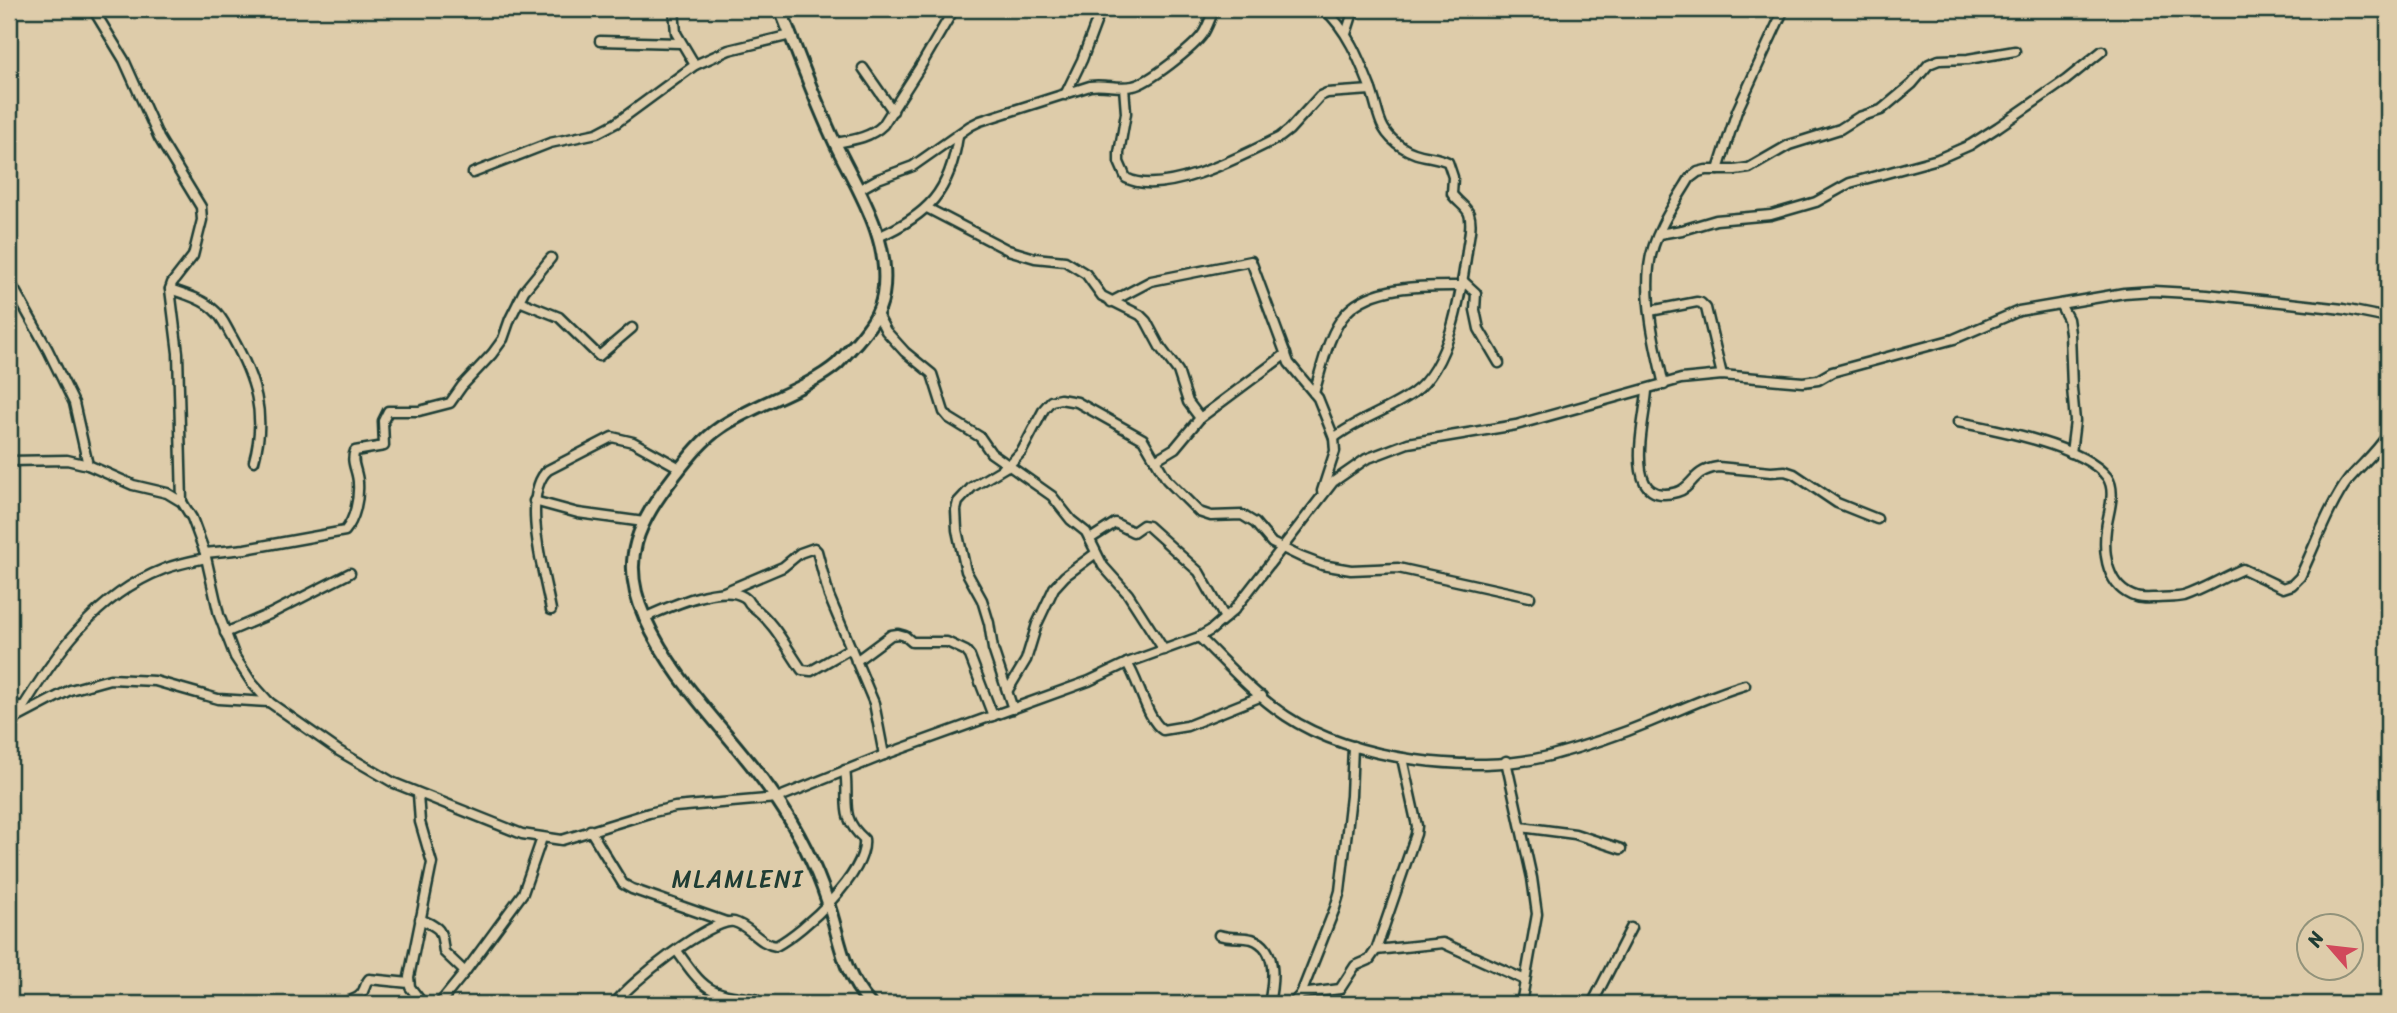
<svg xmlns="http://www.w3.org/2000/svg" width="2397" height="1013" font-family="Sriracha,sans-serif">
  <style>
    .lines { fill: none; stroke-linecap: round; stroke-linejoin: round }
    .street-casing { stroke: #1f3d34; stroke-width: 13 }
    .secondary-casing { stroke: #1f3d34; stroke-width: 16 }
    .street { stroke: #deccaa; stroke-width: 8 }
    .secondary { stroke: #deccaa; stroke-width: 10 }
    .labels { text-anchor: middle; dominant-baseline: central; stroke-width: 5; stroke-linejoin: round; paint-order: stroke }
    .quarter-label { font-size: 24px; letter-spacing: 2px; fill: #1f3d34; stroke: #deccaa }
  </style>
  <rect width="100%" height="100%" fill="#deccaa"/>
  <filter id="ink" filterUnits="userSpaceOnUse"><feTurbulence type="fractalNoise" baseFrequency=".0143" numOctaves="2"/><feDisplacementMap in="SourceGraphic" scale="14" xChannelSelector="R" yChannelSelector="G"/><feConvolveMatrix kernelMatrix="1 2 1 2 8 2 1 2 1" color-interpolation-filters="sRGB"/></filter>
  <g filter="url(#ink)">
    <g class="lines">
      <defs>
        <g id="street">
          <path d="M93 9 124 60 159 138 201 207 202 220 193 256 172 283 170 289 178 353 182 502"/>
          <path d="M674 9 676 33 695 65"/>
          <path d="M1324 9C1347 29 1359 59 1370 87 1380 112 1376 130 1402 147 1418 158 1434 155 1448 162L1453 177 1452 194C1457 202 1466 206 1469 214 1473 225 1468 240 1467 251 1461 293 1450 367 1413 393 1388 411 1358 419 1334 438"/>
          <path d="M1346 34 1354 9"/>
          <path d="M600 41 680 43"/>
          <path d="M863 68 893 111"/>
          <path d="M1124 87 1126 113 1119 153V162L1126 178C1164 198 1244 155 1280 137L1289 130 1320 96 1327 93 1371 90"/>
          <path d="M1065 95 1082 60 1101 9"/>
          <path d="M835 143C852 140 870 138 883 125L920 67 954 9"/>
          <path d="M1718 170 1737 111 1784 9"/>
          <path d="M473 173 550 143 597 133 616 123 695 65 729 50 791 35"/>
          <path d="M860 189 878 179 913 166 970 126 980 121 1090 86C1105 84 1120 89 1133 86 1149 83 1194 47 1203 34 1208 26 1211 17 1214 9"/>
          <path d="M927 208 1008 250 1035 258 1065 261 1086 274 1102 296 1140 315 1146 321 1160 347 1178 371 1188 402 1200 418 1286 354"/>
          <path d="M1659 234 1682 230 1716 220 1771 215 1816 202 1850 183 1938 159 1970 145 1998 127 2066 80 2102 51"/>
          <path d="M878 237C928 215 950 192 958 136"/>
          <path d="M9 280 48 350 74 403 88 465"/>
          <path d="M1463 281 1476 293 1475 310 1479 329 1499 363"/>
          <path d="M170 289C184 294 203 299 214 310 222 316 227 329 232 337 255 378 267 414 254 461"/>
          <path d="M519 301 559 317 599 356 632 328"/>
          <path d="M1111 302 1151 281 1251 261 1289 363 1318 398 1334 438 1335 451 1322 491"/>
          <path d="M2060 304 2068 319 2070 333 2072 388 2075 421 2071 453"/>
          <path d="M1650 311 1697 302 1701 303 1706 308 1722 375"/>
          <path d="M877 314 886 331 905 352 932 374 944 412 949 418 980 437 991 453 1052 496 1071 520 1086 532 1103 566 1128 594 1164 650"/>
          <path d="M1664 385C1655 346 1645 306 1649 267 1652 236 1674 204 1690 178L1698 172 1706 170H1735L1749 168 1789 145 1840 129 1859 117 1881 110 1912 84 1929 64 1939 60 1968 59 2015 51"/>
          <path d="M1647 390C1646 417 1619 509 1677 492 1694 487 1691 471 1718 467L1771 472 1785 471 1794 474 1837 503 1877 519"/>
          <path d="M1314 393C1322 367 1328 333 1347 312 1374 284 1427 286 1462 286"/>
          <path d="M1958 422C1995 429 2084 446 2107 477 2117 491 2108 513 2106 529 2103 554 2107 588 2136 597 2142 599 2151 598 2157 598 2166 597 2176 598 2184 596 2205 589 2223 577 2243 569L2283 588 2292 585 2300 577C2314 548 2330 503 2349 479 2362 464 2377 452 2388 434"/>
          <path d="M1155 460 1175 448 1200 418"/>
          <path d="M9 461 67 460 88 465 133 485 167 493 182 502 192 518 205 553 219 615 235 657 252 683 269 702 339 751 394 783 522 834 562 840 649 813 675 807 777 798 884 755 1089 681 1127 663 1199 637 1211 630 1234 610 1333 482 1366 459 1408 443 1516 425 1681 379 1722 375 1803 382 1818 380 1832 372 1954 339 2019 311 2124 293 2153 291 2207 294 2343 309 2388 318"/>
          <path d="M534 501 578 513 644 522"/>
          <path d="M1090 539 1115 523 1133 532 1143 525 1148 526 1199 572 1225 618"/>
          <path d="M205 553 245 549 345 531C355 519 359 499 358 483 358 471 350 462 355 451L384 446 383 421 388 411H419L450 403 462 386 492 354 503 339 510 319 524 291 551 258"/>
          <path d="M724 592 783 567 800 553 814 548 817 551 829 596 874 703 884 755"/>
          <path d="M551 610C545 577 520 494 548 470L612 437 633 442 680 468"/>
          <path d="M644 618C666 608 722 582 744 597 750 601 746 601 752 606 774 622 786 647 802 670L811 671 851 648"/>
          <path d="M225 633 270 614 350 573"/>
          <path d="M1199 637C1227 664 1254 695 1286 716 1351 760 1474 775 1549 756 1582 747 1619 735 1650 722 1682 709 1711 695 1745 685"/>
          <path d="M856 661 891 635 898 634 905 636 912 642H947L966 651 970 656 993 716"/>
          <path d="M1127 663C1139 681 1147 720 1163 730L1187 726 1262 696"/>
          <path d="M1008 690 1026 660 1037 624 1054 588 1065 576 1096 553"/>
          <path d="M9 700 22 709"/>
          <path d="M1013 709 993 649 989 623 982 600 966 571 957 530 956 510 958 502 972 487 1009 465 1022 451 1044 409 1051 401 1060 399 1077 402 1143 439 1167 480 1199 512 1211 516 1242 515 1255 523 1272 543 1301 557 1322 565 1351 570 1398 568 1530 597"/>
          <path d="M17 717C54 656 94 596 164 569 177 564 192 561 206 558"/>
          <path d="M9 722 70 690 110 679 155 681 218 699 269 702"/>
          <path d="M1506 761 1532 878 1537 914 1521 1004"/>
          <path d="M418 794 420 822 432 863 409 977 410 987 423 1004"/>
          <path d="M1521 827 1575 834 1621 849"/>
          <path d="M590 830 623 884 632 889 726 922"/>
          <path d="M420 919C442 929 441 929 444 952L465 972 439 1004"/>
          <path d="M1219 935C1232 939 1242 936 1252 939 1279 948 1273 984 1269 1004"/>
          <path d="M1376 950 1443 943 1525 980"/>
          <path d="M677 951C704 989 707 994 755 999"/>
          <path d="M465 972 523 893 542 838"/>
          <path d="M1301 994 1340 989 1355 966 1369 960 1376 950 1416 834 1417 826 1402 758"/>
          <path d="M342 1004C350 1000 361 999 364 989 366 985 366 982 369 979L409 983"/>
          <path d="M615 1004C626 985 713 917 734 922 750 926 759 944 776 946 804 931 868 873 864 839 838 816 850 801 845 770"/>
          <path d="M1292 1004 1301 994 1335 908 1340 891 1351 796 1353 746"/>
          <path d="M1592 1004 1631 928"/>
        </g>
        <path id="secondary" d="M780 9C798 53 814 99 835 143 857 189 892 240 883 295 880 314 869 328 857 342 850 349 844 357 837 364 808 389 755 404 721 427 703 439 688 458 675 475 639 522 618 559 645 618 675 686 735 737 776 798 797 829 815 864 827 900 841 940 840 969 870 1004"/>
      </defs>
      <use href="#street" class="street-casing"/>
      <use href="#secondary" class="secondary-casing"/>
      <use href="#street" class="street"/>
      <use href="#secondary" class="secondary"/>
    </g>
  </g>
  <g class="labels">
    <g class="quarter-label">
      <text x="738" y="879">MLAMLENI</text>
    </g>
  </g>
  <rect width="2397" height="1013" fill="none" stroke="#deccaa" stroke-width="35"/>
  <rect x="18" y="18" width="2362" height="978" fill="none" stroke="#1f3d34" stroke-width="2.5" filter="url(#ink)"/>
  <g transform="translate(2330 947) rotate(298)"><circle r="33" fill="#deccaa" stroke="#92937b" stroke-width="2"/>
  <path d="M0-5L12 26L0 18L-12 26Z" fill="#d1495b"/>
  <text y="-10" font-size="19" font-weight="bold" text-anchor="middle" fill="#1f3d34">N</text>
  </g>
</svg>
